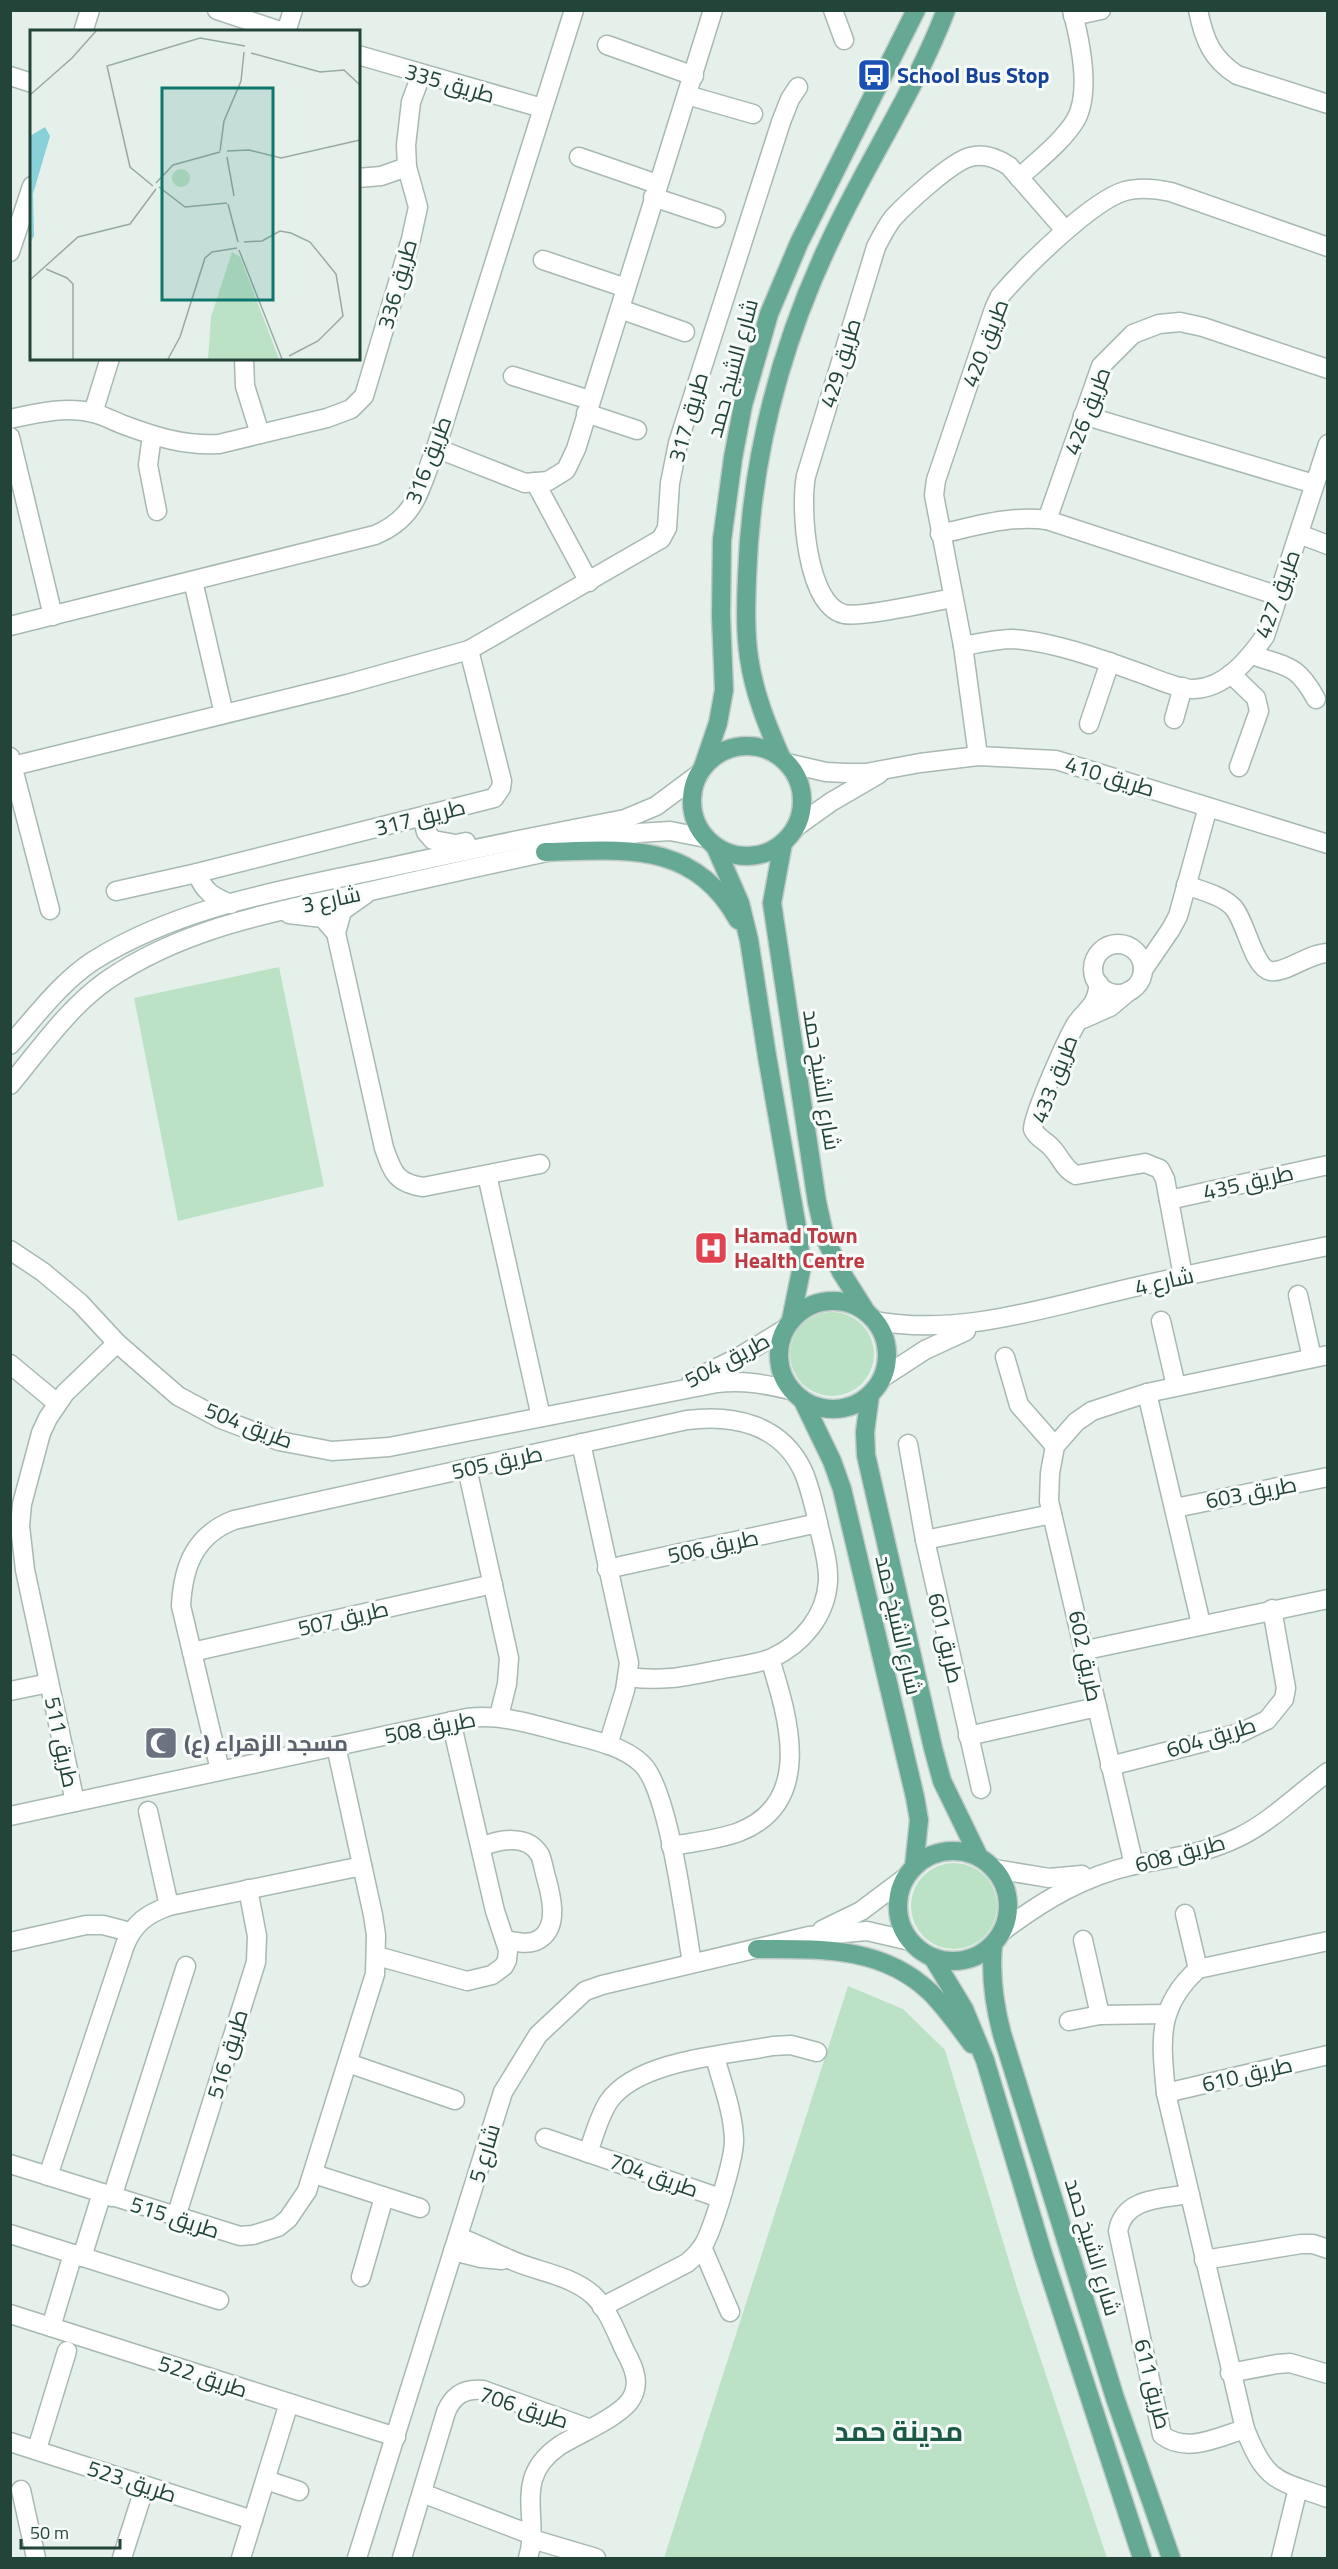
<svg xmlns="http://www.w3.org/2000/svg" width="1338" height="2569" font-family="'Titillium Web',Cairo,sans-serif">
  <style>
    .green { fill: #bce2c5 }
    .lines { fill: none; stroke-linecap: round; stroke-linejoin: round }
    .minor-casing { stroke: #a7b9b1; stroke-width: 21 }
    .major-casing { stroke: #c1cbc8; stroke-width: 21 }
    .minor { stroke: #fff; stroke-width: 18 }
    .major { stroke: #65a994; stroke-width: 18 }
    .labels { text-anchor: middle; dominant-baseline: central; stroke-width: 6; stroke-linejoin: round; paint-order: stroke }
    .transit-label { font-size: 22px; font-weight: bold; fill: #164399; stroke: #f7fbf9; text-anchor: start }
    .street-label { font-size: 22px; fill: #224439; stroke: #f7fbf9 }
    .health-label { font-size: 22px; font-weight: bold; fill: #be3a42; stroke: #f7fbf9; text-anchor: start }
    .worship-label { font-size: 22px; font-weight: bold; fill: #5b616d; stroke: #f7fbf9; text-anchor: start }
    .district-label { font-size: 28px; font-weight: bold; fill: #1b5947; stroke: #f7fbf9 }
    .inset-road { fill: none; stroke: #97aba3; stroke-width: 1.5 }
    .view { fill: #0f766e; fill-opacity: 0.15; stroke: #0f766e; stroke-width: 3 }
    .inset-edge { fill: none; stroke: #224439; stroke-width: 3 }
  </style>
  <rect width="100%" height="100%" fill="#e5f0ea"/>
  <g class="green">
    <path d="M279 967 324 1186 178 1221 134 998Z"/>
    <circle cx="832" cy="1354" r="42"/>
    <circle cx="954" cy="1906" r="43"/>
    <path d="M848 1986 903 2009 945 2050 1018 2291 1107 2558H664Z"/>
  </g>
  <g class="lines">
    <defs>
      <g id="minor">
        <path d="M217 10 283 32"/>
        <path d="M833 10 844 40"/>
        <path d="M1198 10C1204 40 1212 59 1237 75L1328 104"/>
        <path d="M1073 16 1101 10"/>
        <path d="M83 32 90 10"/>
        <path d="M286 32 293 10"/>
        <path d="M607 45 694 76"/>
        <path d="M358 55 542 108"/>
        <path d="M10 76 32 83"/>
        <path d="M687 95 753 114"/>
        <path d="M579 157 657 184"/>
        <path d="M358 178 381 176 407 167"/>
        <path d="M1019 178C1038 160 1062 142 1075 121 1092 93 1080 40 1072 10"/>
        <path d="M653 197 716 218"/>
        <path d="M10 252 32 186"/>
        <path d="M543 260 626 288"/>
        <path d="M620 309 685 332"/>
        <path d="M244 358 245 386 260 434"/>
        <path d="M513 376 590 400"/>
        <path d="M93 413 110 358"/>
        <path d="M586 413 637 430"/>
        <path d="M1083 415 1314 484"/>
        <path d="M10 419C38 413 66 406 94 413 104 416 114 421 124 425 156 437 185 446 219 444L327 418 351 409 364 396 411 239 418 207 407 167 406 145 411 102 421 75"/>
        <path d="M152 435 148 465 157 511"/>
        <path d="M10 437 53 616"/>
        <path d="M436 448 525 483 548 481 566 470 576 449 713 10"/>
        <path d="M535 482 589 582"/>
        <path d="M1047 520 1101 366 1133 334 1159 324 1180 322 1203 327 1328 369"/>
        <path d="M940 534C976 526 1010 515 1047 520L1279 596"/>
        <path d="M1299 534 1328 545"/>
        <path d="M193 581 224 714"/>
        <path d="M953 598C931 602 861 618 844 614 806 605 800 507 806 476L876 247C881 237 886 227 893 218 907 203 951 162 970 157 984 153 997 158 1009 166L1065 230"/>
        <path d="M10 626 375 535C418 517 419 488 436 448L574 10"/>
        <path d="M963 646C980 643 997 639 1013 639 1051 641 1101 659 1137 672 1152 677 1179 690 1194 689 1225 688 1248 660 1265 636L1328 444"/>
        <path d="M1252 655C1287 667 1297 664 1316 699"/>
        <path d="M1231 674 1256 698 1259 711 1239 767"/>
        <path d="M1174 719 1183 687"/>
        <path d="M1089 724 1110 662"/>
        <path d="M978 756 963 646 934 495 936 480 994 309 1000 296C1024 268 1091 201 1125 191 1139 187 1157 189 1171 192L1328 247"/>
        <path d="M10 757 50 910"/>
        <path d="M787 763 826 772 846 773H866L920 763 978 756 1056 760 1328 844"/>
        <path d="M13 766 347 684 469 650 661 539 667 528 670 483 678 443 781 122 790 99 798 87"/>
        <path d="M422 817 426 832 433 840 456 844 466 842"/>
        <path d="M796 827 831 802 879 774"/>
        <path d="M197 873C204 892 213 897 231 904"/>
        <path d="M1186 885C1202 891 1221 895 1233 907 1246 921 1253 967 1270 971 1285 974 1309 953 1328 953"/>
        <path d="M116 891 197 873 494 798 501 788 502 781 469 650"/>
        <path d="M289 914 323 918 336 933 384 1148C393 1173 396 1183 423 1187L540 1164"/>
        <path d="M336 933 342 911 366 894"/>
        <circle cx="1118" cy="969" r="25"/>
        <path d="M1143 970 1171 929 1178 916 1208 807"/>
        <path d="M1099 984C1095 1010 1087 1007 1076 1024 1067 1039 1033 1115 1033 1129 1037 1138 1044 1140 1050 1146 1060 1155 1063 1169 1076 1175L1145 1163 1160 1169 1165 1179 1183 1276"/>
        <path d="M1083 1019 1110 1007 1129 991"/>
        <path d="M10 1045C36 1016 61 982 93 961 177 908 281 890 377 870 459 852 542 835 625 819L656 806 699 774"/>
        <path d="M10 1085C40 1049 68 1008 106 981 185 926 283 910 375 890 463 870 550 851 638 833L670 831 706 838"/>
        <path d="M487 1175 541 1417"/>
        <path d="M1169 1200 1328 1165"/>
        <path d="M10 1250 43 1272 80 1303 117 1343 178 1396 221 1419 279 1441 332 1451 389 1447 717 1383C743 1380 765 1384 790 1390"/>
        <path d="M1298 1295 1312 1358"/>
        <path d="M875 1321C959 1336 1041 1309 1122 1290 1190 1274 1259 1260 1328 1246"/>
        <path d="M1161 1321 1176 1386"/>
        <path d="M1005 1357 1019 1405 1055 1446"/>
        <path d="M10 1364 57 1403"/>
        <path d="M882 1378 925 1350 966 1331"/>
        <path d="M692 1380 739 1357 785 1329"/>
        <path d="M1147 1393 1201 1624"/>
        <path d="M581 1443 629 1663 625 1690 608 1745"/>
        <path d="M908 1444 925 1540 981 1789"/>
        <path d="M467 1468 509 1658 507 1684 499 1716"/>
        <path d="M1175 1508 1328 1477"/>
        <path d="M925 1540 1052 1514"/>
        <path d="M607 1569 818 1523"/>
        <path d="M1086 1650 1328 1599"/>
        <path d="M192 1652 493 1584"/>
        <path d="M10 1691 49 1683"/>
        <path d="M968 1736 1097 1707"/>
        <path d="M1110 1766 1240 1733 1267 1720 1284 1699 1286 1688 1272 1609"/>
        <path d="M220 1770 181 1606C183 1566 195 1535 234 1520L687 1420C733 1414 781 1424 803 1471 810 1487 814 1505 818 1523 822 1542 829 1562 828 1581 826 1616 802 1644 772 1658 757 1664 738 1666 723 1669 687 1676 665 1682 628 1677"/>
        <path d="M75 1802 25 1570 20 1526 22 1504 41 1433 48 1418 65 1393 117 1343"/>
        <path d="M148 1811 169 1906"/>
        <path d="M10 1816 467 1718C502 1714 532 1724 566 1733 592 1740 622 1745 642 1764 669 1790 685 1922 692 1963"/>
        <path d="M671 1846C694 1842 717 1840 739 1832 815 1802 788 1717 770 1659"/>
        <path d="M482 1847C500 1839 528 1834 540 1855 543 1862 544 1871 546 1877 551 1895 559 1925 541 1938 531 1946 517 1942 505 1940"/>
        <path d="M1134 1865 1049 1501 1050 1473 1055 1446 1076 1422 1092 1411 1147 1393 1328 1355"/>
        <path d="M995 1869 1049 1878 1082 1875"/>
        <path d="M1185 1914 1198 1969"/>
        <path d="M822 1930 861 1911 905 1878"/>
        <path d="M1004 1930C1044 1900 1084 1876 1134 1865 1173 1857 1202 1855 1239 1837 1272 1821 1299 1793 1328 1772"/>
        <path d="M1083 1940 1100 2015 1165 2014"/>
        <path d="M1328 1941 1198 1969C1156 2007 1161 2041 1166 2093L1245 2429C1266 2483 1277 2480 1328 2498"/>
        <path d="M10 1942 86 1925H103L130 1932"/>
        <path d="M377 1956 467 1981 492 1975 504 1966 507 1960 508 1950 495 1911 451 1721"/>
        <path d="M1069 2021 1100 2015"/>
        <path d="M348 2063 455 2100"/>
        <path d="M1166 2093 1328 2055"/>
        <path d="M545 2138 720 2198"/>
        <path d="M588 2153C594 2136 599 2116 609 2101 638 2060 726 2055 773 2046L791 2045 817 2052"/>
        <path d="M10 2164 240 2236 253 2235 278 2227 288 2219 307 2191 375 1974 376 1935 373 1915 336 1746"/>
        <path d="M314 2174 420 2208"/>
        <path d="M48 2176 125 1945C134 1923 147 1914 169 1906L362 1866"/>
        <path d="M1190 2194C1162 2199 1124 2197 1118 2231L1162 2435C1187 2454 1218 2437 1245 2429"/>
        <path d="M112 2197 186 1966"/>
        <path d="M176 2217 256 1962 257 1936 248 1889"/>
        <path d="M10 2234 219 2300"/>
        <path d="M458 2237C476 2243 492 2252 509 2259 536 2272 569 2274 593 2295 608 2309 616 2332 625 2351 634 2367 642 2385 629 2402 615 2419 578 2434 559 2446 511 2480 541 2516 528 2558"/>
        <path d="M702 2247 730 2312"/>
        <path d="M453 2251 481 2258 502 2260"/>
        <path d="M82 2257 102 2193"/>
        <path d="M1204 2260 1301 2244H1313L1328 2249"/>
        <path d="M361 2277 384 2197"/>
        <path d="M602 2307 687 2263C693 2258 698 2253 703 2246 713 2229 735 2157 734 2139 733 2111 722 2083 715 2057"/>
        <path d="M10 2314 396 2437"/>
        <path d="M51 2327 73 2254"/>
        <path d="M1230 2373 1277 2364 1290 2363 1328 2374"/>
        <path d="M10 2442 253 2520"/>
        <path d="M37 2449 67 2351"/>
        <path d="M266 2480 299 2491"/>
        <path d="M21 2490 36 2558"/>
        <path d="M422 2493 532 2535"/>
        <path d="M532 2539 596 2558"/>
        <path d="M122 2558 145 2486"/>
        <path d="M241 2558 289 2403"/>
        <path d="M357 2558 503 2092 538 2035 585 1991 602 1985 809 1936 867 1931 910 1941"/>
        <path d="M402 2558 446 2412C453 2395 465 2388 483 2390L588 2428"/>
        <path d="M1281 2558 1298 2488"/>
      </g>
      <g id="major">
        <circle cx="747" cy="801" r="55"/>
        <path d="M781 757C767 725 754 693 749 658 745 631 746 604 747 577 751 459 781 343 832 237 868 160 916 89 946 10"/>
        <path d="M703 767 718 723 724 690 721 616 722 540 733 458 743 405 769 314 799 243 916 10"/>
        <path d="M783 843 772 903 817 1202 825 1238 841 1272 867 1313"/>
        <path d="M715 846 740 903 749 940 767 1056 799 1239 801 1271 791 1320"/>
        <path d="M545 852C624 850 694 840 738 920"/>
        <circle cx="833" cy="1355" r="54"/>
        <path d="M870 1395 865 1432 866 1455 933 1748 942 1781 979 1857"/>
        <path d="M803 1401 832 1461 842 1489 915 1797 919 1820 914 1867"/>
        <circle cx="953" cy="1906" r="55"/>
        <path d="M993 1945C990 1976 994 2004 1002 2034L1115 2398 1171 2558"/>
        <path d="M757 1949C820 1949 883 1946 931 1993 946 2008 959 2027 972 2044"/>
        <path d="M933 1958 964 2009 985 2060 1043 2254 1142 2558"/>
      </g>
    </defs>
    <use href="#minor" class="minor-casing"/>
    <use href="#major" class="major-casing"/>
    <use href="#minor" class="minor"/>
    <use href="#major" class="major"/>
  </g>
  <defs>
    <symbol id="bus-square" viewBox="-11 -11 22 22"><rect x="-9" y="-9" width="18" height="18" rx="4" fill="#1a4fb4" stroke="#f7fbf9"/><path d="M-5-6H5V4H4V6H2V4H-2V6H-4V4H-5ZM-3.5-4V0h7V-4ZM-3.5 1.2v1.5H-2V1.2ZM2 1.2v1.5H3.5V1.2Z" fill="#fff"/></symbol>
    <symbol id="hospital-square" viewBox="-11 -11 22 22"><rect x="-9" y="-9" width="18" height="18" rx="4" fill="#e0444e" stroke="#f7fbf9"/><path d="M-5-5h3v3.5h4V-5h3V5h-3V1.5h-4V5h-3Z" fill="#fff"/></symbol>
    <symbol id="mosque-square" viewBox="-11 -11 22 22"><rect x="-9" y="-9" width="18" height="18" rx="4" fill="#6b7280" stroke="#f7fbf9"/><path d="M3.5-4.9A6 6 0 1 0 3.5 4.9A5 5 0 1 1 3.5-4.9Z" fill="#fff"/></symbol>
  </defs>
  <g fill-rule="evenodd">
    <use href="#bus-square" x="855" y="56" width="38" height="38"/>
    <use href="#hospital-square" x="692" y="1229" width="38" height="38"/>
    <use href="#mosque-square" x="142" y="1724" width="38" height="38"/>
  </g>
  <g class="labels">
    <g class="transit-label">
      <text x="897" y="75">School Bus Stop</text>
    </g>
    <g class="street-label">
      <text transform="translate(450 83) rotate(16)">طريق 335</text>
      <text transform="translate(397 284) rotate(-74)">طريق 336</text>
      <text transform="translate(985 343) rotate(-69)">طريق 420</text>
      <text transform="translate(840 363) rotate(-73)">طريق 429</text>
      <text transform="translate(732 368) rotate(-75)">شارع الشيخ حمد</text>
      <text transform="translate(1087 411) rotate(-69)">طريق 426</text>
      <text transform="translate(688 417) rotate(-74)">طريق 317</text>
      <text transform="translate(428 460) rotate(-69)">طريق 316</text>
      <text transform="translate(1277 594) rotate(-70)">طريق 427</text>
      <text transform="translate(1110 776) rotate(17)">طريق 410</text>
      <text transform="translate(420 817) rotate(-14)">طريق 317</text>
      <text transform="translate(331 899) rotate(-12)">شارع 3</text>
      <text transform="translate(1054 1079) rotate(-69)">طريق 433</text>
      <text transform="translate(822 1080) rotate(81)">شارع الشيخ حمد</text>
      <text transform="translate(1248 1182) rotate(-13)">طريق 435</text>
      <text transform="translate(1164 1281) rotate(-13)">شارع 4</text>
      <text transform="translate(727 1360) rotate(-28)">طريق 504</text>
      <text transform="translate(249 1425) rotate(21)">طريق 504</text>
      <text transform="translate(497 1462) rotate(-12)">طريق 505</text>
      <text transform="translate(1251 1492) rotate(-11)">طريق 603</text>
      <text transform="translate(713 1546) rotate(-12)">طريق 506</text>
      <text transform="translate(343 1618) rotate(-13)">طريق 507</text>
      <text transform="translate(899 1625) rotate(77)">شارع الشيخ حمد</text>
      <text transform="translate(946 1638) rotate(77)">طريق 601</text>
      <text transform="translate(1086 1656) rotate(78)">طريق 602</text>
      <text transform="translate(430 1727) rotate(-11)">طريق 508</text>
      <text transform="translate(1211 1737) rotate(-17)">طريق 604</text>
      <text transform="translate(62 1742) rotate(78)">طريق 511</text>
      <text transform="translate(1180 1853) rotate(-15)">طريق 608</text>
      <text transform="translate(227 2054) rotate(-73)">طريق 516</text>
      <text transform="translate(1247 2074) rotate(-13)">طريق 610</text>
      <text transform="translate(484 2153) rotate(-73)">شارع 5</text>
      <text transform="translate(654 2175) rotate(19)">طريق 704</text>
      <text transform="translate(175 2217) rotate(18)">طريق 515</text>
      <text transform="translate(1093 2247) rotate(73)">شارع الشيخ حمد</text>
      <text transform="translate(203 2376) rotate(18)">طريق 522</text>
      <text transform="translate(1153 2384) rotate(76)">طريق 611</text>
      <text transform="translate(524 2407) rotate(18)">طريق 706</text>
      <text transform="translate(132 2481) rotate(18)">طريق 523</text>
    </g>
    <g class="health-label">
      <text x="734" y="1235">Hamad Town<tspan x="734" dy="25">Health Centre</tspan></text>
    </g>
    <g class="worship-label">
      <text x="184" y="1743">مسجد الزهراء (ع)</text>
    </g>
    <g class="district-label">
      <text x="899" y="2430">مدينة حمد</text>
    </g>
  </g>
  <g transform="translate(30 30)">
    <rect width="330" height="330" fill="#e5f0ea"/>
    <path d="M142 148a9 9 0 1 1 18 0a9 9 0 1 1-18 0ZM202 222 210 227 249 329H178L181 287Z" fill="#bce2c5"/>
    <path d="M15 97 20 106 3 164 4 206 0 213V106Z" fill="#89d1d9"/>
    <path class="inset-road" d="M221 23 290 42 314 40 330 55M0 65 42 28 66 1M190 121 194 91 211 51 214 22M197 121 219 120 251 128 330 110M197 127 204 166M126 153 143 135 190 122M123 156 100 137 77 36 170 8 215 16M129 157 155 177 197 173M198 174 208 212M214 212 232 211 250 201 261 203 280 212 306 244 313 286 288 311 259 326M209 220 252 329M16 239 37 248 43 254V329M0 250 48 207 100 194 126 159M138 329 150 307 175 228 182 222 207 218"/>
    <path class="view" d="M132 58H243V270H132Z"/>
    <rect width="330" height="330" class="inset-edge"/>
  </g>
  <rect width="1338" height="2569" fill="none" stroke="#224439" stroke-width="24"/>
  <path d="M21 2539v9h99v-9" fill="none" stroke="#224439" stroke-width="3"/>
  <text x="30" y="2539" font-size="18" fill="#224439" stroke="#f7fbf9" stroke-width="4.5" paint-order="stroke">50 m</text>
</svg>
